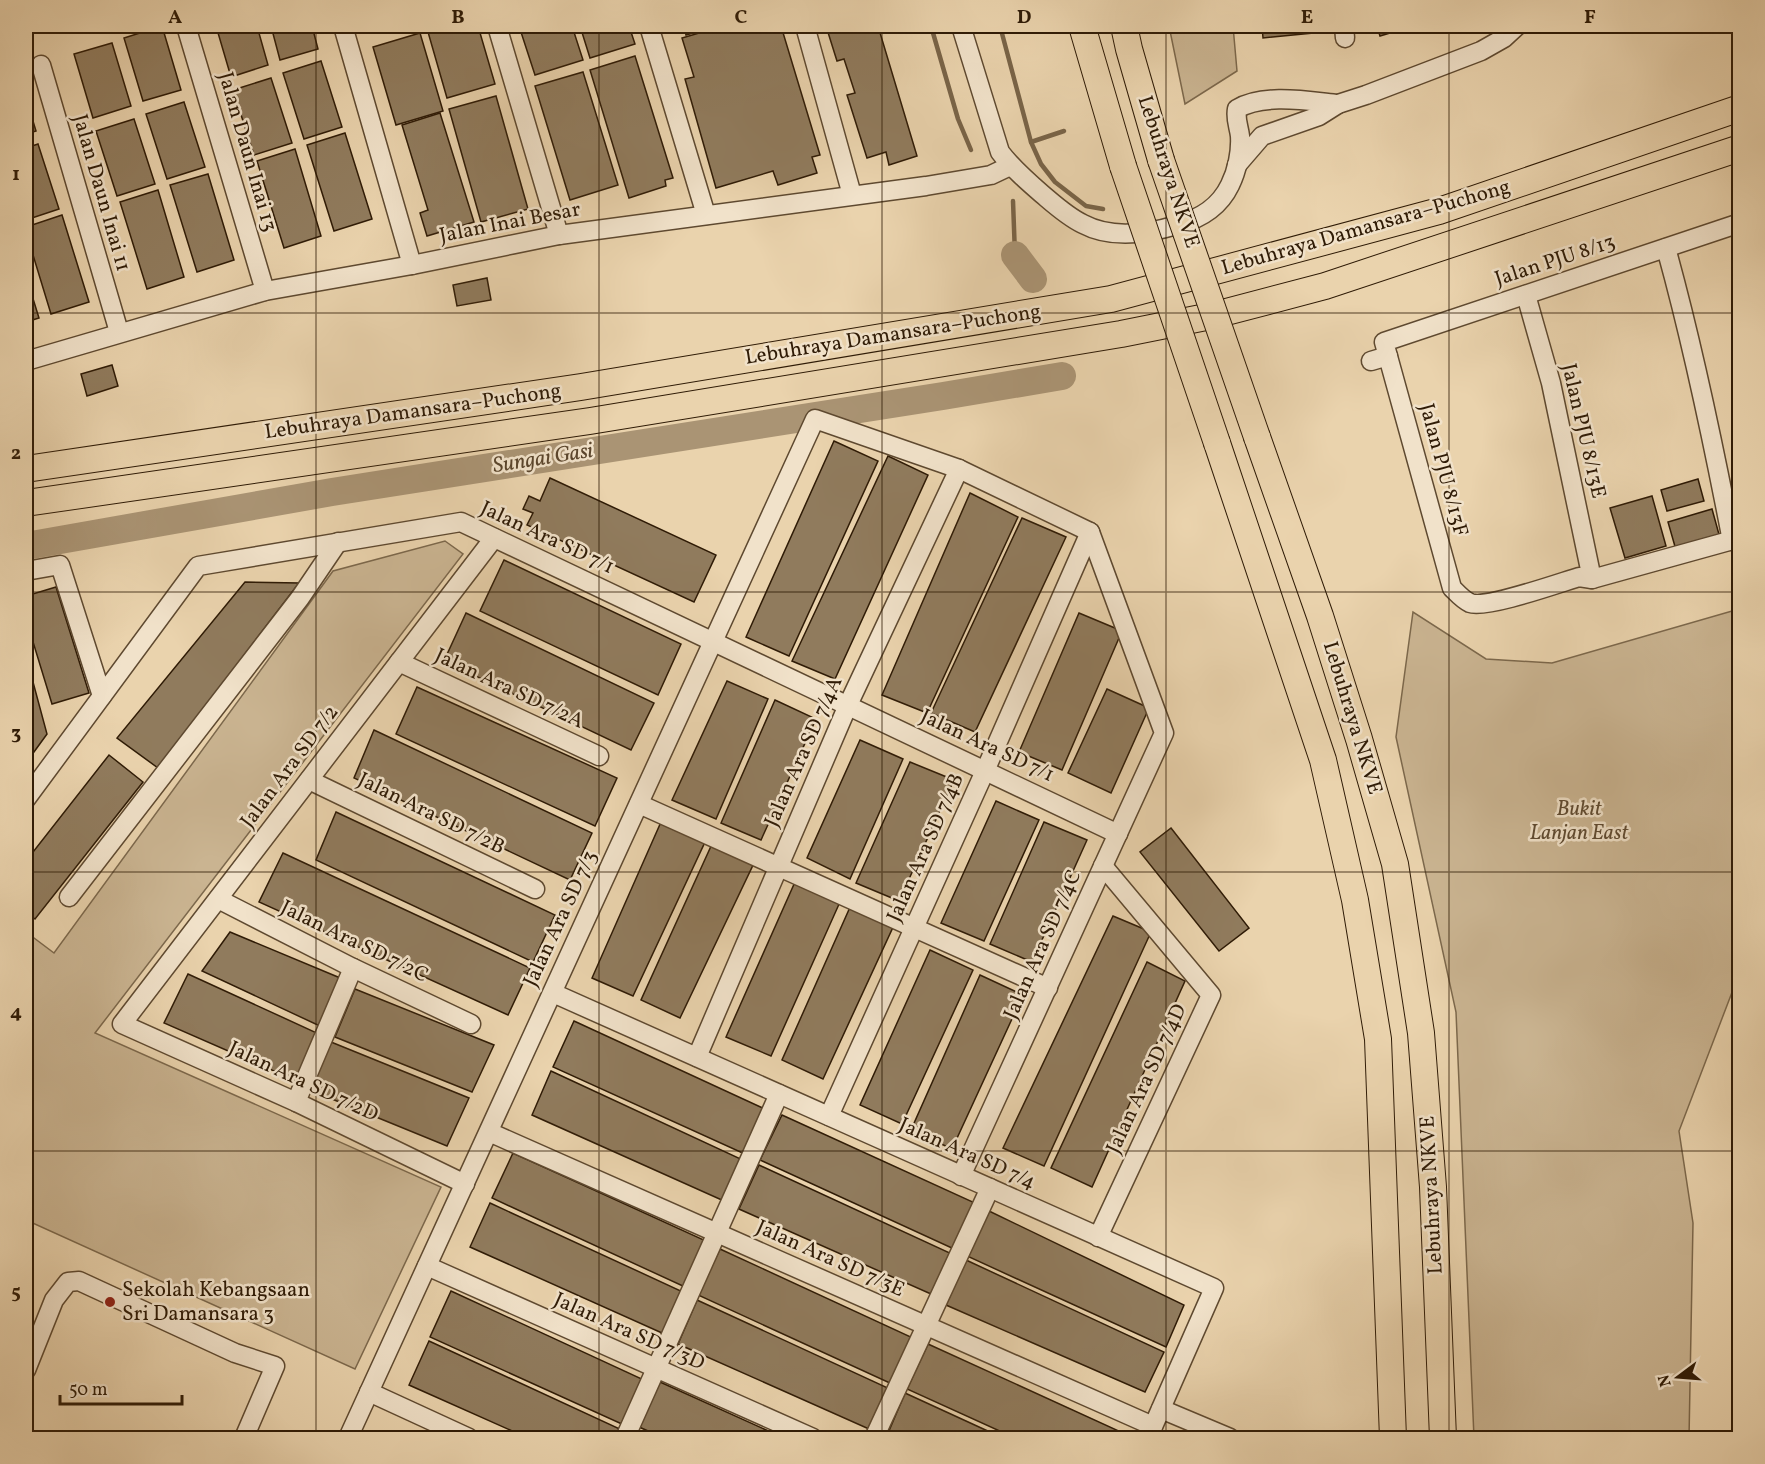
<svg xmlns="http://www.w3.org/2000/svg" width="1765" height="1464" font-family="Vollkorn,serif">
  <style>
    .green { fill: #cab491; stroke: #7c684c; stroke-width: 1.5 }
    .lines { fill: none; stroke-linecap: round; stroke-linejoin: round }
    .stream { stroke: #796448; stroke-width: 4.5 }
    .river { stroke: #aa9474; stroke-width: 28 }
    .building { fill: #907b5d; stroke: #2f1b06; stroke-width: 1.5 }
    .minor-casing { stroke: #5e4930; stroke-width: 21 }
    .highway-casing { stroke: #2f1b06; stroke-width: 28 }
    .minor { stroke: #f1e2ca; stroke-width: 18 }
    .highway { stroke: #ead3ad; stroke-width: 26 }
    .highway-bridge-casing { stroke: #2f1b06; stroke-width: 28; stroke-linecap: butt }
    .highway-bridge { stroke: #ead3ad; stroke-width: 26 }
    .grid { fill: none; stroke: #2f1b06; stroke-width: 1.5; stroke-opacity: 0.55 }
    .poi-dot { fill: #8f2418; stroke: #f1e2ca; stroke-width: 2 }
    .labels { text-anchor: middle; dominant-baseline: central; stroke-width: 5; stroke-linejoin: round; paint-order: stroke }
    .street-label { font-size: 21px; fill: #2f1b06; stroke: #f1e2ca }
    .park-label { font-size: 21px; font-style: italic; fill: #5e4930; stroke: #f1e2ca }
    .poi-label { font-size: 21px; fill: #2f1b06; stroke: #f1e2ca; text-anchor: start }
    .water-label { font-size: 22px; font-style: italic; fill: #5a452c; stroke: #f1e2ca }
    .neatline { fill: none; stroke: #2f1b06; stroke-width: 2 }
    .grid-label { font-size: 20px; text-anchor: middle; font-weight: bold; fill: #2f1b06 }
  </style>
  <rect width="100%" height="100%" fill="#ead3ad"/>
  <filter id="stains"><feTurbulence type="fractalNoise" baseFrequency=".00333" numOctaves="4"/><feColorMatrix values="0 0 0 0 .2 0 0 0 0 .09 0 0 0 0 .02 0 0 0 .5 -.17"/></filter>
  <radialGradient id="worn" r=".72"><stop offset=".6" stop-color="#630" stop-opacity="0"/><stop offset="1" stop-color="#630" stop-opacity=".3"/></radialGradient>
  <g class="green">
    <polygon points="1169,26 1233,26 1237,71 1185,104"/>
    <polygon points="445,541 463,554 95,1033 441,1187 355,1369 26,1220 26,932 54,953 333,571"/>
    <polygon points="1739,609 1739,974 1679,1131 1693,1223 1689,1438 1474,1438 1456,1012 1396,737 1413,612 1486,659 1552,663"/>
  </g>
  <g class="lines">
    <g class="stream">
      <polyline points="931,26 958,119 971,150"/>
      <polyline points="1000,26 1031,142 1041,164 1055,182 1086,206 1103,209"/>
      <polyline points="1031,142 1064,131"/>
      <polyline points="1013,201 1015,255"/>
    </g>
    <g class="river">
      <polyline points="1015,255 1033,279"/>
      <polyline points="26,546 332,492 943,396 1062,376"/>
    </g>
  </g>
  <g class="building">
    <polygon points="162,26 181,90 143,101 124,38"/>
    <polygon points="216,26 257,26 268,65 231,77"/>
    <polygon points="271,26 312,26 318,49 280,60"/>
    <polygon points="451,26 478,26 495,84 447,98 428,32"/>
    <polygon points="519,26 572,26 583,60 535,75"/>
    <polygon points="580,26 629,26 635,44 590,58"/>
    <polygon points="684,26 717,26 686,35"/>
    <polygon points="723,26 781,26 820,155 812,157 817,173 778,185 773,171 716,188 685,79 694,77 682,38"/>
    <polygon points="826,26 878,26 917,156 889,165 886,152 867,158 847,95 855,93 844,59 837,61"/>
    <polygon points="1262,26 1312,26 1313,33 1263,38"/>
    <polygon points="1377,26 1413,26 1380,36"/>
    <polygon points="420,33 443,111 396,125 373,47"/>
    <polygon points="112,43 131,106 93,118 74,54"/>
    <polygon points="635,56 673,178 665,180 666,186 629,198 590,70"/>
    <polygon points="321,61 342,127 304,139 283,73"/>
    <polygon points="583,72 618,185 570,200 535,86"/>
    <polygon points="271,78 292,143 254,155 233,90"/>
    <polygon points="496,96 528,209 481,222 449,109"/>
    <polygon points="26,98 36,131 26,134"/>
    <polygon points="184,102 205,167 167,179 146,114"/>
    <polygon points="440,113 474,222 427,236 420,213 428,210 402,125"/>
    <polygon points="134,119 155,184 117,196 96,131"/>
    <polygon points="345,133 372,219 334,231 307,145"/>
    <polygon points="38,144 59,209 26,220 26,148"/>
    <polygon points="295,149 321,236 284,248 257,161"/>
    <polygon points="208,174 234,260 197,272 170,185"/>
    <polygon points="158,190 184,277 147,289 120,202"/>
    <polygon points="62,215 89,302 51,314 26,232 26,227"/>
    <polygon points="26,276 39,318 26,322"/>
    <polygon points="487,278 491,300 457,306 453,285"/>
    <polygon points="112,365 118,386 87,396 81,374"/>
    <polygon points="834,441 878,461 789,656 746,637"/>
    <polygon points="888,456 928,475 835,679 792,661"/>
    <polygon points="550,478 716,555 694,602 527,525 533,513 523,509 529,496 540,501"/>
    <polygon points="1698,479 1704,501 1667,511 1661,490"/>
    <polygon points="970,493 1018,517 927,713 882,695"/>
    <polygon points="1652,496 1666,546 1625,558 1610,508"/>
    <polygon points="1712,509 1720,538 1676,550 1668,522"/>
    <polygon points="1022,518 1066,537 975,732 931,713"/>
    <polygon points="504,560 681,644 658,695 480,611"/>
    <polygon points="245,582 299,583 158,768 117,738"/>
    <polygon points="56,587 89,693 52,704 26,619 26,596"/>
    <polygon points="466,613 654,703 631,750 444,661"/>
    <polygon points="1079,613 1122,631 1062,770 1019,752"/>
    <polygon points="26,656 47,734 26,763"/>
    <polygon points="727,681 768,699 716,819 672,800"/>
    <polygon points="417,687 617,778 595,826 396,734"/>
    <polygon points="1107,689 1149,708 1111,793 1068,773"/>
    <polygon points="775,700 816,719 761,840 721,823"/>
    <polygon points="374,730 592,833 570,880 354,778"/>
    <polygon points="860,740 903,759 850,879 807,858"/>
    <polygon points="109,755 143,782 35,919 26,912 26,861"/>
    <polygon points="910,762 954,780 899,901 856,883"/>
    <polygon points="996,801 1039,820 984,941 941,923"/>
    <polygon points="336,812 555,915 533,962 316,860"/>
    <polygon points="661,822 705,842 633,996 592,978"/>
    <polygon points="1044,822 1087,840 1032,962 990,944"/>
    <polygon points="1171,828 1249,928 1219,951 1140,852"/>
    <polygon points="712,844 754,863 680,1018 641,1000"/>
    <polygon points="283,853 530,968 508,1015 259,902"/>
    <polygon points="795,882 840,902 771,1056 726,1037"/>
    <polygon points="851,905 894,925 823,1079 782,1060"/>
    <polygon points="1113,916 1151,932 1044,1166 1003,1148"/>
    <polygon points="230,932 345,980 322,1027 202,971"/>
    <polygon points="930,950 973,970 902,1124 860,1105"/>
    <polygon points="1147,962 1185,981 1092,1187 1051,1168"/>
    <polygon points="188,974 319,1034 297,1081 164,1023"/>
    <polygon points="980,975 1023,995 952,1149 911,1130"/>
    <polygon points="355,989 494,1045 472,1092 335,1037"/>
    <polygon points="574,1021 767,1110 747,1155 553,1067"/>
    <polygon points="331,1042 469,1098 447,1146 310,1090"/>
    <polygon points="551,1071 745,1161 724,1201 532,1115"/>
    <polygon points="782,1115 975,1203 954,1249 760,1160"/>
    <polygon points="513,1153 706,1241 685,1287 492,1198"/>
    <polygon points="759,1165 952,1254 931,1294 739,1209"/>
    <polygon points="490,1203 683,1292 662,1333 470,1247"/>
    <polygon points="989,1211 1184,1305 1166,1347 967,1256"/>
    <polygon points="720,1249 913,1338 892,1384 698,1295"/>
    <polygon points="966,1260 1164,1352 1145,1392 946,1305"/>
    <polygon points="451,1291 644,1380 624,1425 430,1337"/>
    <polygon points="697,1300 890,1389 869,1429 678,1344"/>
    <polygon points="429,1341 622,1430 618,1438 528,1438 409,1385"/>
    <polygon points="928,1344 1121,1432 1118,1438 1015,1438 907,1389"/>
    <polygon points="660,1382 784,1438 664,1438 639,1427"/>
    <polygon points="905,1393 1003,1438 886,1438"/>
  </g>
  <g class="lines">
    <g class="minor-casing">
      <g id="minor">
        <polyline points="186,26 265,291"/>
        <polyline points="343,26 412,265"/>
        <polyline points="497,26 559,235"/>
        <polyline points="649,26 706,215"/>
        <polyline points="805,26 852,195"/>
        <path d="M961,26L1000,152C1012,168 1027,181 1042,194C1055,205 1068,217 1083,224C1111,239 1147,234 1177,225C1200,219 1219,208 1230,185C1237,171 1241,152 1240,136C1239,127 1235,119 1237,109C1263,93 1308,101 1338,104"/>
        <polyline points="1344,26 1345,38"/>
        <polyline points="41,65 119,332"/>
        <polyline points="1237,165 1262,136 1319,116 1338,104 1366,95 1481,51 1504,38 1517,26"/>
        <path d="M1740,223L1384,342L1452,588C1457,593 1463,600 1470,603C1486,609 1559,583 1579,577L1592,579L1740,538"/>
        <path d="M1666,248C1693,345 1713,442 1732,541"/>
        <polyline points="1526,295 1551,383 1592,579"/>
        <polyline points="26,361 265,291 412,265 559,235 926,186 991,175 1010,166"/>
        <polyline points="1371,361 1388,356"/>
        <polyline points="26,571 60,565 102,696"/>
        <polyline points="399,662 599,756"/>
        <polyline points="309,780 535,889"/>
        <polyline points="26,799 198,566 461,522 1118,834"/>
        <polyline points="639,804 1048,988"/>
        <polyline points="69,897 300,598 338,542"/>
        <polyline points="218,899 353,968 471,1024"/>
        <polyline points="553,993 1214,1288 1148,1438"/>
        <polyline points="697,1057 848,705 959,469"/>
        <polyline points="296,1102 353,968"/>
        <polyline points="829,1116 985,771 1090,532"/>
        <polyline points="489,1132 1153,1426"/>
        <polyline points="465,1184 296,1102 122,1024 494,538"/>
        <polyline points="1098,1237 1211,995 1103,866"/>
        <polyline points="427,1266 813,1438"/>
        <polyline points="26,1370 54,1300 68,1282 79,1281 235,1353 275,1366 244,1438"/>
        <polyline points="369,1392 469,1438"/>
        <polyline points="1161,1409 1230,1438"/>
        <polyline points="348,1438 815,419 959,469 1090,532 1164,733 961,1176"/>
        <polyline points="625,1438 779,1094"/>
        <polyline points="874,1438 990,1188"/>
      </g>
    </g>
    <g class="highway-casing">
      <g id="highway">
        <polyline points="1082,26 1123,166"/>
        <polyline points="1124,26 1129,49 1161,160"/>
        <polyline points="1257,437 1320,616 1359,739 1395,864 1421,1033 1433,1187 1443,1438"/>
        <polyline points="1217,443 1323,760 1355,900 1378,1039 1393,1438"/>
        <polyline points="26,469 581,387 1111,299 1439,211 1740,108"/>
        <polyline points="26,503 590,421 1121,334 1211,316 1325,286 1740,148"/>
      </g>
    </g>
    <use href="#minor" class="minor"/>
    <use href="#highway" class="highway"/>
    <g class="highway-bridge-casing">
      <g id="highway-bridge">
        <polyline points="1161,160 1257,437"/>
        <polyline points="1123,166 1217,443"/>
      </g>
    </g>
    <use href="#highway-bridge" class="highway-bridge"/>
  </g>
  <path class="grid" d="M316,26V1438M599,26V1438M882,26V1438M1166,26V1438M1449,26V1438M26,313H1740M26,592H1740M26,872H1740M26,1151H1740"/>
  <circle class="poi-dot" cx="110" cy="1302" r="6"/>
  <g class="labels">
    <g class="street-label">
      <text transform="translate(247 152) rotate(74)">Jalan Daun Inai 13</text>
      <text transform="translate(1168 172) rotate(72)">Lebuhraya NKVE</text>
      <text transform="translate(101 193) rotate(74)">Jalan Daun Inai 11</text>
      <text transform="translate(510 223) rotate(-11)">Jalan Inai Besar</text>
      <text transform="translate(1366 228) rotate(-16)">Lebuhraya Damansara–Puchong</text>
      <text transform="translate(1555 261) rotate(-18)">Jalan PJU 8/13</text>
      <text transform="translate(893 335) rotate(-9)">Lebuhraya Damansara–Puchong</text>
      <text transform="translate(413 412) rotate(-8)">Lebuhraya Damansara–Puchong</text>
      <text transform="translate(1583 431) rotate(77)">Jalan PJU 8/13E</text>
      <text transform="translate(1443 470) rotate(75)">Jalan PJU 8/13F</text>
      <text transform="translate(547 538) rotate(25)">Jalan Ara SD 7/1</text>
      <text transform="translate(509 689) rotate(25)">Jalan Ara SD 7/2A</text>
      <text transform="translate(1352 718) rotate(73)">Lebuhraya NKVE</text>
      <text transform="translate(987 746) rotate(25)">Jalan Ara SD 7/1</text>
      <text transform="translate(804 752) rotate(-66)">Jalan Ara SD 7/4A</text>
      <text transform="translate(290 767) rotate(-53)">Jalan Ara SD 7/2</text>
      <text transform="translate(431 814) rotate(26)">Jalan Ara SD 7/2B</text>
      <text transform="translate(926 848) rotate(-66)">Jalan Ara SD 7/4B</text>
      <text transform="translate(561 919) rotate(-65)">Jalan Ara SD 7/3</text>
      <text transform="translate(354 942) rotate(26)">Jalan Ara SD 7/2C</text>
      <text transform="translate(1043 945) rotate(-66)">Jalan Ara SD 7/4C</text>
      <text transform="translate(1147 1079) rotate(-65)">Jalan Ara SD 7/4D</text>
      <text transform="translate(303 1082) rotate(25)">Jalan Ara SD 7/2D</text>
      <text transform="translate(967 1154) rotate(24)">Jalan Ara SD 7/4</text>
      <text transform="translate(1432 1195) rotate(-93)">Lebuhraya NKVE</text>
      <text transform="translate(830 1259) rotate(24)">Jalan Ara SD 7/3E</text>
      <text transform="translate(629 1332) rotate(24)">Jalan Ara SD 7/3D</text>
    </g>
    <g class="park-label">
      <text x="1579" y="809">Bukit<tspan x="1579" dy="24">Lanjan East</tspan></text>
    </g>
    <g class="poi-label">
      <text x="122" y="1290">Sekolah Kebangsaan<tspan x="122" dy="24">Sri Damansara 3</tspan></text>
    </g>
    <g class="water-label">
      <text transform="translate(543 459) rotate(-9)">Sungai Gasi</text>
    </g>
  </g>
  <rect width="1765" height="1464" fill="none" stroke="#ead3ad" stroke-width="66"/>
  <g transform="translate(1678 1377) rotate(254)" stroke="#f1e2ca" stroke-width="4.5" paint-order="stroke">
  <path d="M0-4.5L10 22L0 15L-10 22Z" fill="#2f1b06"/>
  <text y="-9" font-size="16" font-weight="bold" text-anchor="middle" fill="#2f1b06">N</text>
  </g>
  <path d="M60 1395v9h122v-9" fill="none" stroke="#2f1b06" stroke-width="3"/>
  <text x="69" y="1395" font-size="18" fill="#2f1b06" stroke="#f1e2ca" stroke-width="4.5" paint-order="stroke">50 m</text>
  <rect x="33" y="33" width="1699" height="1398" class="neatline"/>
  <g class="grid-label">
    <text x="175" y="23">A</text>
    <text x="458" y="23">B</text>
    <text x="741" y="23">C</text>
    <text x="1024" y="23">D</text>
    <text x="1307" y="23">E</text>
    <text x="1590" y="23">F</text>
    <text x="16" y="180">1</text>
    <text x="16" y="459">2</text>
    <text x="16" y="739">3</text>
    <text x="16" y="1018">4</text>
    <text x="16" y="1298">5</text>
  </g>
  <rect width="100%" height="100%" filter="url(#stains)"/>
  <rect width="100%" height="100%" fill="url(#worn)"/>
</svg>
